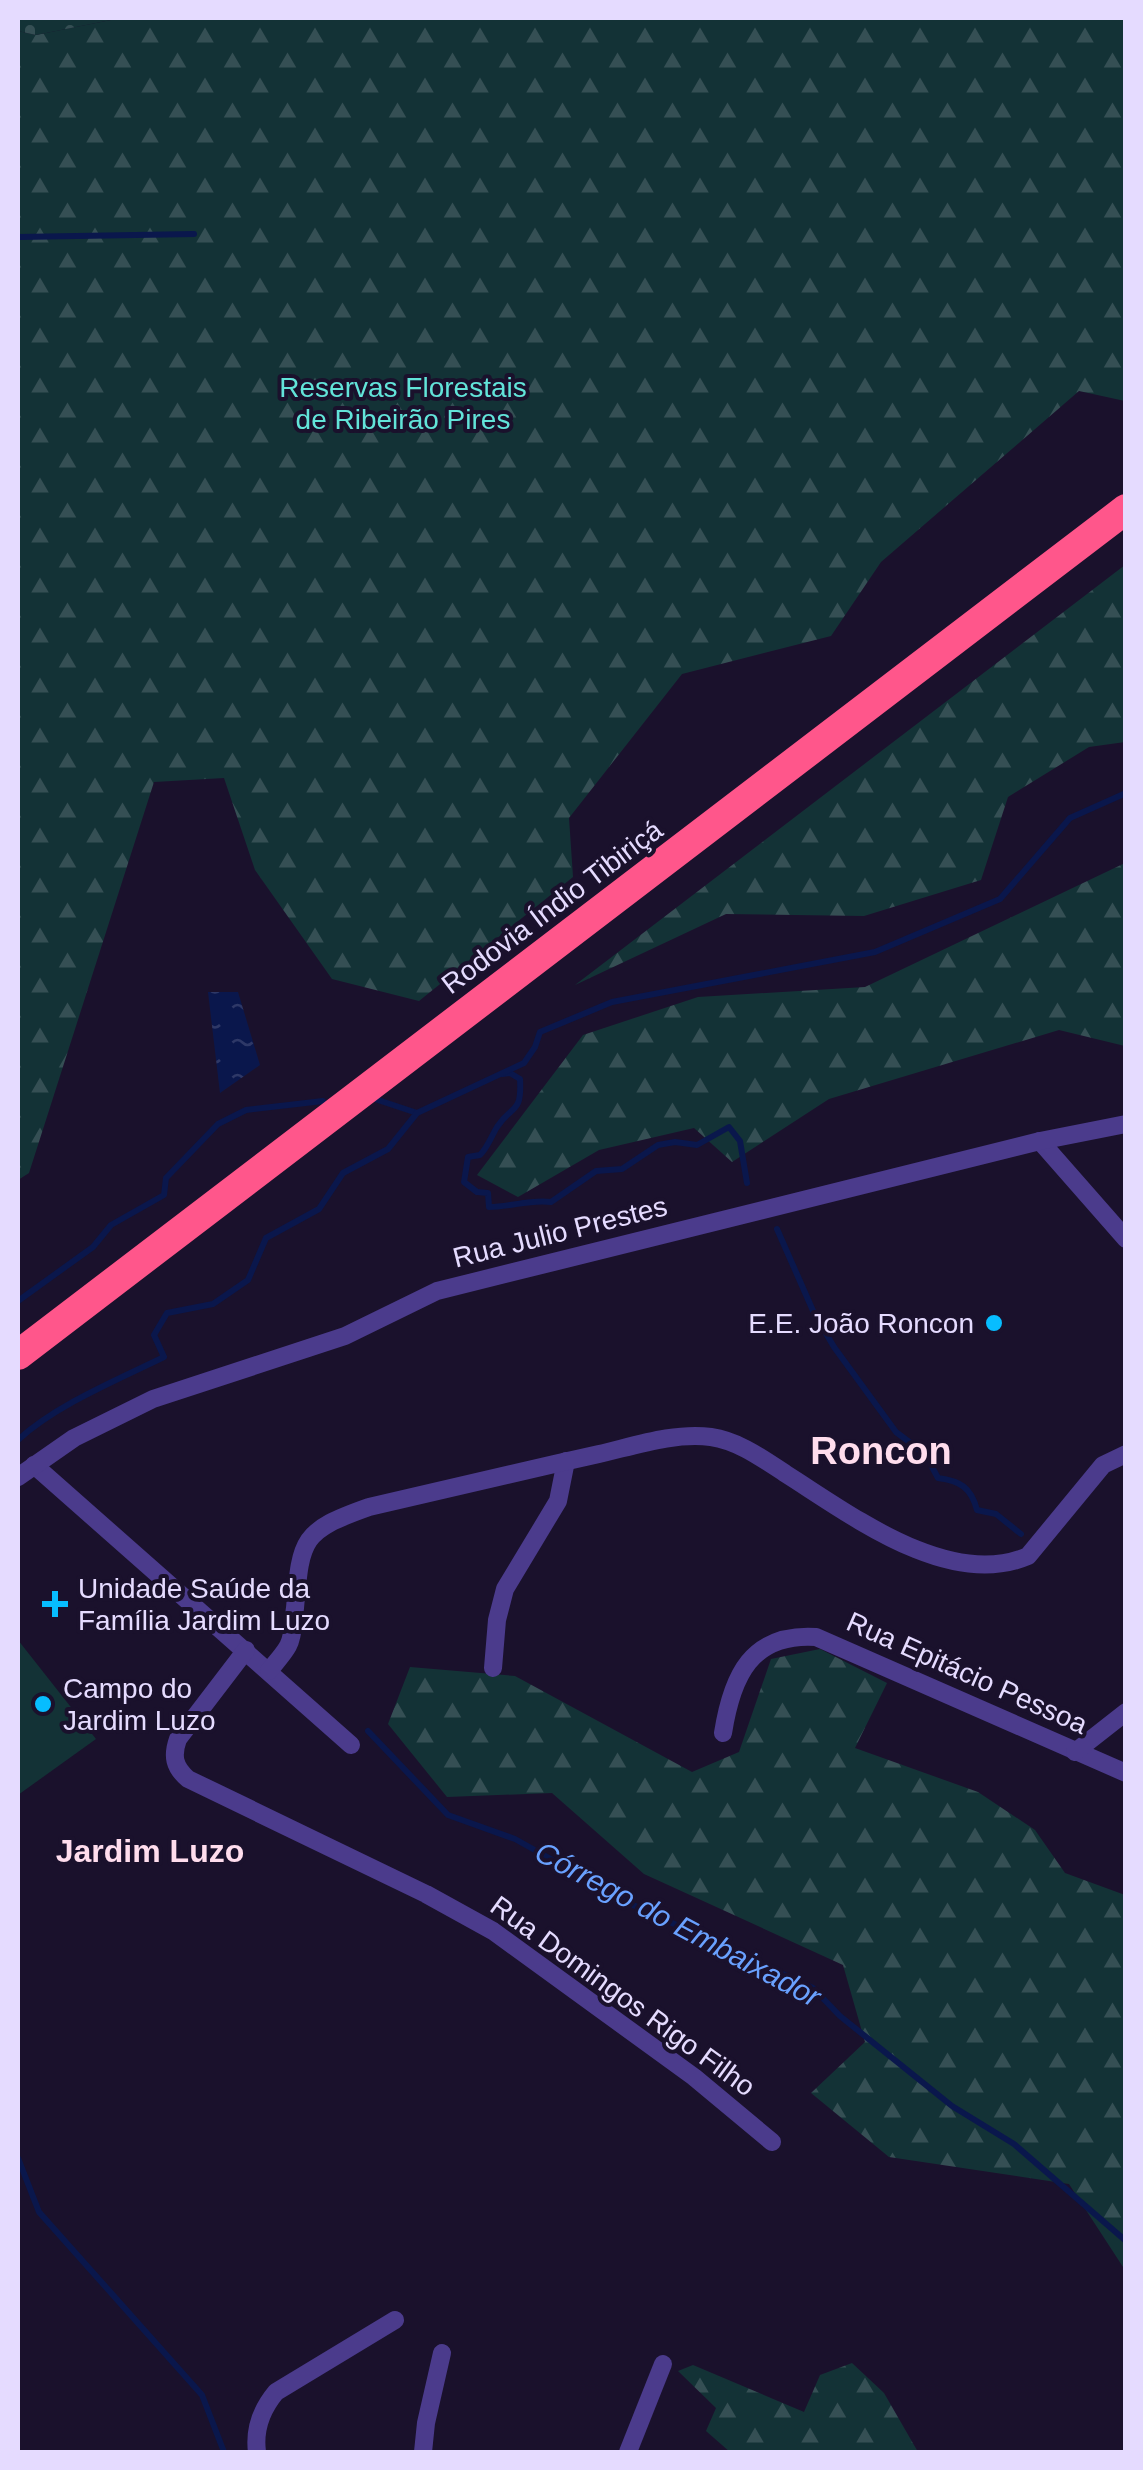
<svg xmlns="http://www.w3.org/2000/svg" width="1143" height="2470" font-family="Helvetica,sans-serif">
  <style>
    .forest { fill: url(#forest-firs) }
    .cemetery { fill: url(#cemetery-stones) }
    .green { fill: #133236 }
    .water { fill: url(#water-ripples) }
    .lines { fill: none; stroke-linecap: round; stroke-linejoin: round }
    .stream { stroke: #0a174c; stroke-width: 6 }
    .street { stroke: #4b3b8c; stroke-width: 18 }
    .highway { stroke: #ff568b; stroke-width: 30 }
    .poi-dot { fill: #07bdff; stroke: #1a112c; stroke-width: 4 }
    .labels { text-anchor: middle; dominant-baseline: central; stroke-width: 8; stroke-linejoin: round; paint-order: stroke }
    .park-label { font-size: 28px; fill: #62e4d9; stroke: #1a112c }
    .street-label { font-size: 28px; fill: #e5dbff; stroke: #1a112c }
    .poi-label { font-size: 28px; fill: #e5dbff; stroke: #1a112c; text-anchor: start }
    .water-label { font-size: 30px; font-style: italic; fill: #69a1ff; stroke: #1a112c }
    .quarter-label { font-size: 32px; font-weight: bold; fill: #ffdded; stroke: #1a112c }
    .district-label { font-size: 38px; font-weight: bold; fill: #ffdded; stroke: #1a112c }
  </style>
  <defs>
    <pattern id="forest-firs" width="22" height="20" patternUnits="userSpaceOnUse" patternTransform="scale(2.5)"><rect width="22" height="20" fill="#133236"/><path d="M5 1l3.5 6h-7zM16 11l3.5 6h-7z" fill="#354f54"/></pattern>
    <pattern id="cemetery-stones" width="16" height="16" patternUnits="userSpaceOnUse" patternTransform="scale(2.5)"><rect width="16" height="16" fill="#133236"/><path d="M2 7V4a2 2 0 0 1 4 0v3zM10 15v-3a2 2 0 0 1 4 0v3z" fill="#354f54"/></pattern>
    <pattern id="water-ripples" width="26" height="14" patternUnits="userSpaceOnUse" patternTransform="scale(2.5)"><rect width="26" height="14" fill="#0a174c"/><path d="M2 4q2-2 4 0t4 0M15 11q2-2 4 0t4 0" fill="none" stroke="#2e3867"/></pattern>
  </defs>
  <rect width="100%" height="100%" fill="#1a112c"/>
  <g class="forest">
    <polygon points="121,18 1125,18 1125,401 1079,391 881,562 831,636 682,674 569,818 573,877 419,1001 332,979 255,870 224,778 154,782 29,1173 18,1180 18,31 36,35"/>
    <polygon points="1125,565 1125,742 1089,747 1008,797 981,880 864,916 726,914 575,985"/>
    <polygon points="1125,863 1125,1046 1059,1030 829,1099 732,1162 694,1128 599,1150 518,1197 477,1175 583,1035 698,997 865,987"/>
    <polygon points="820,1649 887,1683 855,1748 978,1792 1035,1830 1065,1873 1125,1895 1125,2270 1069,2184 889,2157 811,2093 865,2042 843,1965 644,1874 552,1793 447,1797 388,1724 410,1667 515,1676 692,1772 739,1752 771,1659"/>
    <polygon points="852,2363 884,2393 918,2452 730,2452 706,2431 716,2408 678,2371 693,2365 804,2412 820,2375"/>
  </g>
  <polygon class="cemetery" points="18,18 121,18 36,35 18,31"/>
  <polygon class="green" points="18,1640 96,1739 18,1795"/>
  <polygon class="water" points="208,992 238,992 260,1065 220,1093"/>
  <g class="lines">
    <g class="stream">
      <polyline points="18,237 194,234"/>
      <path d="M502,1074L510,1073L520,1079C522,1115 512,1104 497,1127C491,1137 488,1147 480,1155L468,1157L464,1182L477,1192L488,1193L489,1207C511,1207 530,1199 551,1202L596,1171L622,1169L658,1145L675,1142L697,1145L729,1127L740,1141L747,1183"/>
      <polyline points="375,1099 417,1113"/>
      <path d="M777,1229L814,1313L834,1347L896,1432L925,1454L938,1478C960,1481 971,1487 977,1510L996,1514L1021,1534"/>
      <polyline points="18,1301 93,1247 111,1225 164,1195 166,1178 218,1124 246,1110 323,1101"/>
      <path d="M18,1440C56,1405 117,1380 164,1357L154,1335L167,1313L213,1304L248,1280L266,1238L319,1209L343,1173L388,1149L417,1113L524,1063L535,1047L540,1032L612,1002L875,952L1000,899L1070,818L1126,793"/>
      <polyline points="368,1731 448,1815 515,1839 633,1905 813,1988 840,2016 952,2106 1014,2144 1126,2241"/>
      <polyline points="18,2158 39,2212 202,2395 224,2452"/>
    </g>
    <g class="street">
      <polyline points="1040,1141 1126,1239"/>
      <polyline points="34,1465 351,1745"/>
      <polyline points="18,1477 74,1438 153,1399 345,1336 437,1291 1040,1141 1126,1124"/>
      <path d="M246,1650L178,1739C172,1756 174,1767 188,1779L426,1894L493,1931L694,2077L772,2142"/>
      <polyline points="493,1668 497,1620 505,1589 558,1501 566,1461"/>
      <path d="M269,1671C275,1663 283,1655 288,1646C294,1635 293,1620 295,1608C301,1539 301,1531 369,1507C445,1489 522,1471 599,1454C634,1446 675,1432 711,1437C739,1441 763,1459 786,1474C851,1515 949,1590 1028,1556L1103,1465L1126,1454"/>
      <path d="M723,1733C732,1676 751,1633 816,1637L1126,1773"/>
      <polyline points="1075,1752 1126,1712"/>
      <path d="M257,2452C254,2429 261,2410 276,2392L395,2320"/>
      <polyline points="423,2452 426,2423 442,2353"/>
      <polyline points="628,2452 663,2364"/>
    </g>
    <polyline class="highway" points="18,1355 1126,509"/>
  </g>
  <g class="poi-dot">
    <circle cx="994" cy="1323" r="10"/>
    <path d="M50 1589h10v10h10v10h-10v10h-10v-10h-10v-10h10z"/>
    <circle cx="43" cy="1704" r="10"/>
  </g>
  <g class="labels">
    <g class="park-label">
      <text x="403" y="387">Reservas Florestais<tspan x="403" dy="32">de Ribeirão Pires</tspan></text>
    </g>
    <g class="street-label">
      <text transform="translate(552 907) rotate(-37)">Rodovia Índio Tibiriçá</text>
      <text transform="translate(560 1232) rotate(-14)">Rua Julio Prestes</text>
      <text transform="translate(967 1673) rotate(24)">Rua Epitácio Pessoa</text>
      <text transform="translate(623 1996) rotate(36)">Rua Domingos Rigo Filho</text>
    </g>
    <g class="poi-label">
      <text x="974" y="1323" text-anchor="end">E.E. João Roncon</text>
      <text x="78" y="1588">Unidade Saúde da<tspan x="78" dy="32">Família Jardim Luzo</tspan></text>
      <text x="63" y="1688">Campo do<tspan x="63" dy="32">Jardim Luzo</tspan></text>
    </g>
    <g class="water-label">
      <text transform="translate(678 1924) rotate(28)">Córrego do Embaixador</text>
    </g>
    <g class="quarter-label">
      <text x="150" y="1851">Jardim Luzo</text>
    </g>
    <g class="district-label">
      <text x="881" y="1451">Roncon</text>
    </g>
  </g>
  <rect width="1143" height="2470" fill="none" stroke="#e5dbff" stroke-width="40"/>
</svg>
